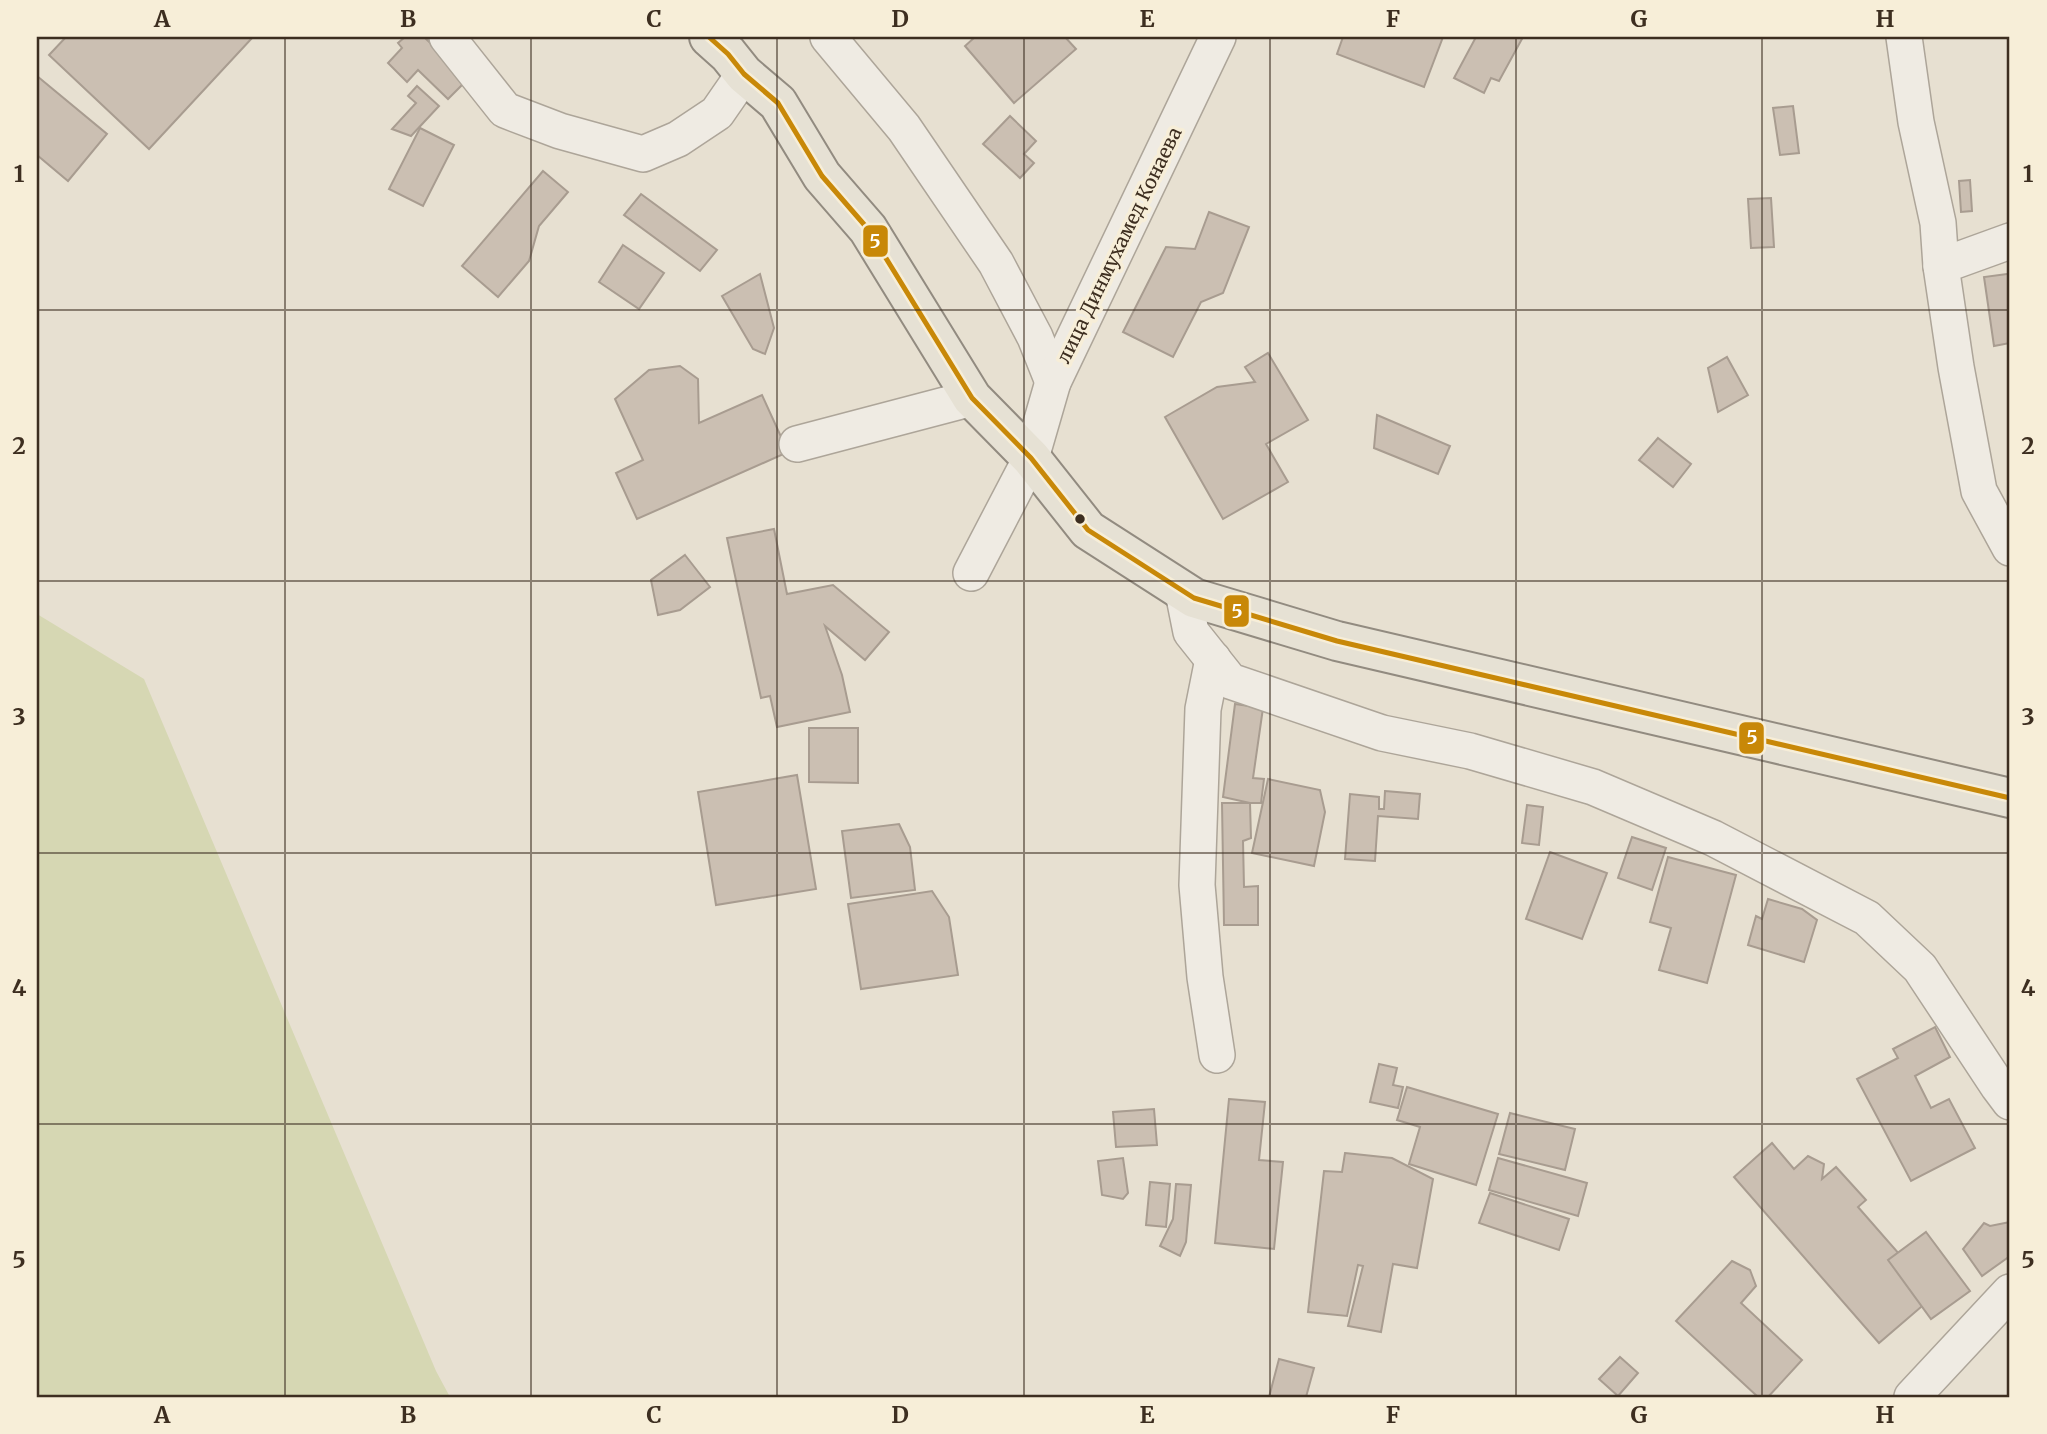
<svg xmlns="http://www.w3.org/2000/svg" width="2047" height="1434" font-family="Merriweather,serif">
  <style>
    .green { fill: #d6d7b3 }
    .building { fill: #cbbfb2; stroke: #a89c90; stroke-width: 2 }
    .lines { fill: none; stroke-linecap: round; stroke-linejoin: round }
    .street-casing { stroke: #ada599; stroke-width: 38 }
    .primary-casing { stroke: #928b80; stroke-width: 42 }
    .street { stroke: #efebe3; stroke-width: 35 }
    .primary { stroke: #e6e1d4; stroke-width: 38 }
    .bus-1-casing { stroke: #f7eed8; stroke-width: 10 }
    .bus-1 { stroke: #c88808; stroke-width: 5 }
    .grid { fill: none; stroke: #3d2e20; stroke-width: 2; stroke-opacity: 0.55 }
    .bus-dot { fill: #3d2e20; stroke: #f7eed8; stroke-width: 2.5 }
    .labels { text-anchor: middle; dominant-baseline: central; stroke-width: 7; stroke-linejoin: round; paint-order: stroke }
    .street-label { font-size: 19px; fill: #3d2e20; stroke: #f7eed8 }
    .line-badge { stroke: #f7eed8; stroke-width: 2.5 }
    .badge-label { font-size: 19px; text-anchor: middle; font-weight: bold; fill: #fff }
    .neatline { fill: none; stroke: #3d2e20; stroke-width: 2.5 }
    .grid-label { font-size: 23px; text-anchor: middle; font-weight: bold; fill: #3d2e20 }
  </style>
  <rect width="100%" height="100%" fill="#e7e0d1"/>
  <polygon class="green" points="37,614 144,679 436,1371 450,1397 37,1397"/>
  <g class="building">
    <polygon points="66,37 253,37 149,149 49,55"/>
    <polygon points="405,37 424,37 468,79 448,99 418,70 407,82 388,63 402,48 398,43"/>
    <polygon points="975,37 1065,37 1076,49 1014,103 965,46"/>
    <polygon points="1343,37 1443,37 1424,87 1337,54"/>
    <polygon points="1476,37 1523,37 1499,81 1491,78 1484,93 1454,78"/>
    <polygon points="37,76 107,134 68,181 37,155"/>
    <polygon points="417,86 439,106 411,136 392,129 416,103 408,96"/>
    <polygon points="1793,106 1799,153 1780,155 1773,108"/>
    <polygon points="1010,116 1036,141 1024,154 1034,163 1020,178 983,144"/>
    <polygon points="420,128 454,145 423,206 389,189"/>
    <polygon points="543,171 568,192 539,226 529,261 498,297 462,266"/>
    <polygon points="1970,180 1972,211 1961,212 1959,181"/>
    <polygon points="641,194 717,250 700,271 624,215"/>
    <polygon points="1771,198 1774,247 1751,248 1748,199"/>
    <polygon points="1209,212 1249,227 1223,293 1201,302 1173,357 1123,332 1166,247 1195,249"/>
    <polygon points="623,245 664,273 639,309 599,282"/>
    <polygon points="760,274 774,328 765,354 753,349 722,296"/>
    <polygon points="2007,274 2010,274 2010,343 1994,346 1984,277"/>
    <polygon points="1268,353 1308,420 1266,444 1288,482 1223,519 1165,417 1217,387 1255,382 1245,367"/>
    <polygon points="1727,357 1748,395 1718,412 1708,368"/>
    <polygon points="680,366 698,379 699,423 762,395 788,452 637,519 616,473 643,460 615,399 649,370"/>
    <polygon points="1377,415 1450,446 1438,474 1374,448"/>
    <polygon points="1658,438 1691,464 1673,487 1639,460"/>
    <polygon points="774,529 787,594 833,585 889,632 865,660 825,626 842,675 850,712 777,727 770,696 761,698 727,538"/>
    <polygon points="685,555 710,587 680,610 658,615 651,580"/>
    <polygon points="1235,704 1263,708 1253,778 1264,779 1261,803 1250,803 1223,797"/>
    <polygon points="809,728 858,728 858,783 809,782"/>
    <polygon points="797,775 816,889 716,905 698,792"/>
    <polygon points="1268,779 1320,790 1325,812 1314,866 1252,853"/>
    <polygon points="1385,791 1420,794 1418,819 1378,816 1375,861 1345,859 1350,794 1379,797 1379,809 1384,809"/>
    <polygon points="1222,803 1250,803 1251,838 1243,841 1244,887 1258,886 1258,925 1224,925"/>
    <polygon points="1527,805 1543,807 1539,845 1522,843"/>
    <polygon points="899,824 910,847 915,890 851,898 842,831"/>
    <polygon points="1632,837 1666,848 1652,890 1618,878"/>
    <polygon points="1550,852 1607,873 1582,939 1526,919"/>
    <polygon points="1668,857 1736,875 1707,983 1659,970 1671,928 1650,922"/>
    <polygon points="932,891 949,917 958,975 861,989 848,904"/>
    <polygon points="1768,899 1802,909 1817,920 1804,962 1748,945 1756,916 1762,919"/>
    <polygon points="1935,1027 1950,1057 1915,1076 1931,1108 1949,1099 1975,1148 1911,1181 1857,1079 1898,1058 1893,1049"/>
    <polygon points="1379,1064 1397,1068 1393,1085 1403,1087 1398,1108 1370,1102"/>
    <polygon points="1407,1087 1498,1114 1476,1185 1409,1164 1420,1127 1397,1120"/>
    <polygon points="1229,1099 1265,1102 1259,1160 1283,1162 1274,1249 1215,1243"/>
    <polygon points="1154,1109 1157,1145 1116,1147 1113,1112"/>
    <polygon points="1510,1113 1575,1129 1565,1170 1499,1154"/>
    <polygon points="1772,1143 1794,1169 1808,1156 1824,1164 1822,1179 1836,1167 1866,1200 1858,1207 1935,1295 1879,1343 1734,1177"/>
    <polygon points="1345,1153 1392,1158 1433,1179 1417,1268 1393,1264 1381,1332 1348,1326 1363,1266 1358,1265 1347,1316 1308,1312 1324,1171 1342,1172"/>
    <polygon points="1123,1158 1128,1193 1123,1199 1102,1195 1098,1161"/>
    <polygon points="1498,1158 1587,1183 1578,1216 1489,1190"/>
    <polygon points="1150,1182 1170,1184 1166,1227 1146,1225"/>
    <polygon points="1176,1184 1191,1185 1186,1242 1180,1256 1160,1246 1173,1219"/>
    <polygon points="1490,1193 1569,1219 1559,1250 1479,1223"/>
    <polygon points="2010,1222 2010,1256 1982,1276 1963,1249 1984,1223 1990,1226"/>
    <polygon points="1926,1232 1970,1291 1931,1319 1888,1260"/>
    <polygon points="1732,1261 1750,1270 1756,1286 1741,1303 1802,1360 1768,1397 1758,1397 1676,1321"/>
    <polygon points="1620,1357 1638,1373 1618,1396 1599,1379"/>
    <polygon points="1279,1359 1314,1368 1306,1397 1269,1397"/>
  </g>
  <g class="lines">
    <g class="street-casing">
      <g id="street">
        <polyline points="447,37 505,110 560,131 643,154 678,139 717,113 744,74"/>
        <polyline points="828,37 904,128 996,263 1035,337 1053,382"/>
        <polyline points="1904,37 1916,122 1938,223 1941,266"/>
        <polyline points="2010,241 1941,266 1956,367 1979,491 2010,548"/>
        <polyline points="797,444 972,398"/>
        <polyline points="971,573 1031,458 1053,382 1218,37"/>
        <polyline points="1183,592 1191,632 1230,681 1382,733 1470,751 1593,787 1713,838 1867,918 1920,968 1998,1086 2010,1102"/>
        <polyline points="1213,659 1203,709 1197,885 1205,977 1217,1055"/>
        <polyline points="1912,1397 2010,1292"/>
      </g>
    </g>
    <g class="primary-casing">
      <polyline id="primary" points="709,37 728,54 744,74 778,103 822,176 868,229 972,398 1031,458 1088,530 1194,598 1337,641 2010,798"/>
    </g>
    <use href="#street" class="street"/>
    <use href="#primary" class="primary"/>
    <g class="bus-1-casing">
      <polyline id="bus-1" points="709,37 728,54 744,74 778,103 822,176 868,229 972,398 1031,458 1088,530 1194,598 1337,641 2010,798"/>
    </g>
    <use href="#bus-1" class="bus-1"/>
  </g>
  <path class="grid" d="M285,37V1397M531,37V1397M777,37V1397M1024,37V1397M1270,37V1397M1516,37V1397M1762,37V1397M37,310H2010M37,581H2010M37,853H2010M37,1124H2010"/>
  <circle class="bus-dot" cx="1080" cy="519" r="6"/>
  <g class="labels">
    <g class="street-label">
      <text transform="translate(1119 245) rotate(-64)">лица Динмухамед Конаева</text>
    </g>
  </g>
  <g class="line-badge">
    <rect x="862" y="224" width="27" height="34" rx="7" fill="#c88808"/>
    <rect x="1223" y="594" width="27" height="34" rx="7" fill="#c88808"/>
    <rect x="1738" y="721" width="27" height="34" rx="7" fill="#c88808"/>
  </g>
  <g class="badge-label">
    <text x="875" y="248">5</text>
    <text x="1237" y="618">5</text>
    <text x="1752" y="744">5</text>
  </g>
  <rect width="2047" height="1434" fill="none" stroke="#f7eed8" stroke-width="77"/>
  <rect x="38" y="38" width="1970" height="1358" class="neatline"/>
  <g class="grid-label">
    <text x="162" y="27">A</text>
    <text x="408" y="27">B</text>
    <text x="654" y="27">C</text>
    <text x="900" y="27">D</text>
    <text x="1147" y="27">E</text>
    <text x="1393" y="27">F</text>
    <text x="1639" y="27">G</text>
    <text x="1885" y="27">H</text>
    <text x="19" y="182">1</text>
    <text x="2028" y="182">1</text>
    <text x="19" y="454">2</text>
    <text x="2028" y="454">2</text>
    <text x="19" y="725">3</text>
    <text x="2028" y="725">3</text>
    <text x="19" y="996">4</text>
    <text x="2028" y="996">4</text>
    <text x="19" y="1268">5</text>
    <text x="2028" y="1268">5</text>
    <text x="162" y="1423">A</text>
    <text x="408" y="1423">B</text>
    <text x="654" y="1423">C</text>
    <text x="900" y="1423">D</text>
    <text x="1147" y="1423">E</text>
    <text x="1393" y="1423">F</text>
    <text x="1639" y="1423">G</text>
    <text x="1885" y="1423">H</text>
  </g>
</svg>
